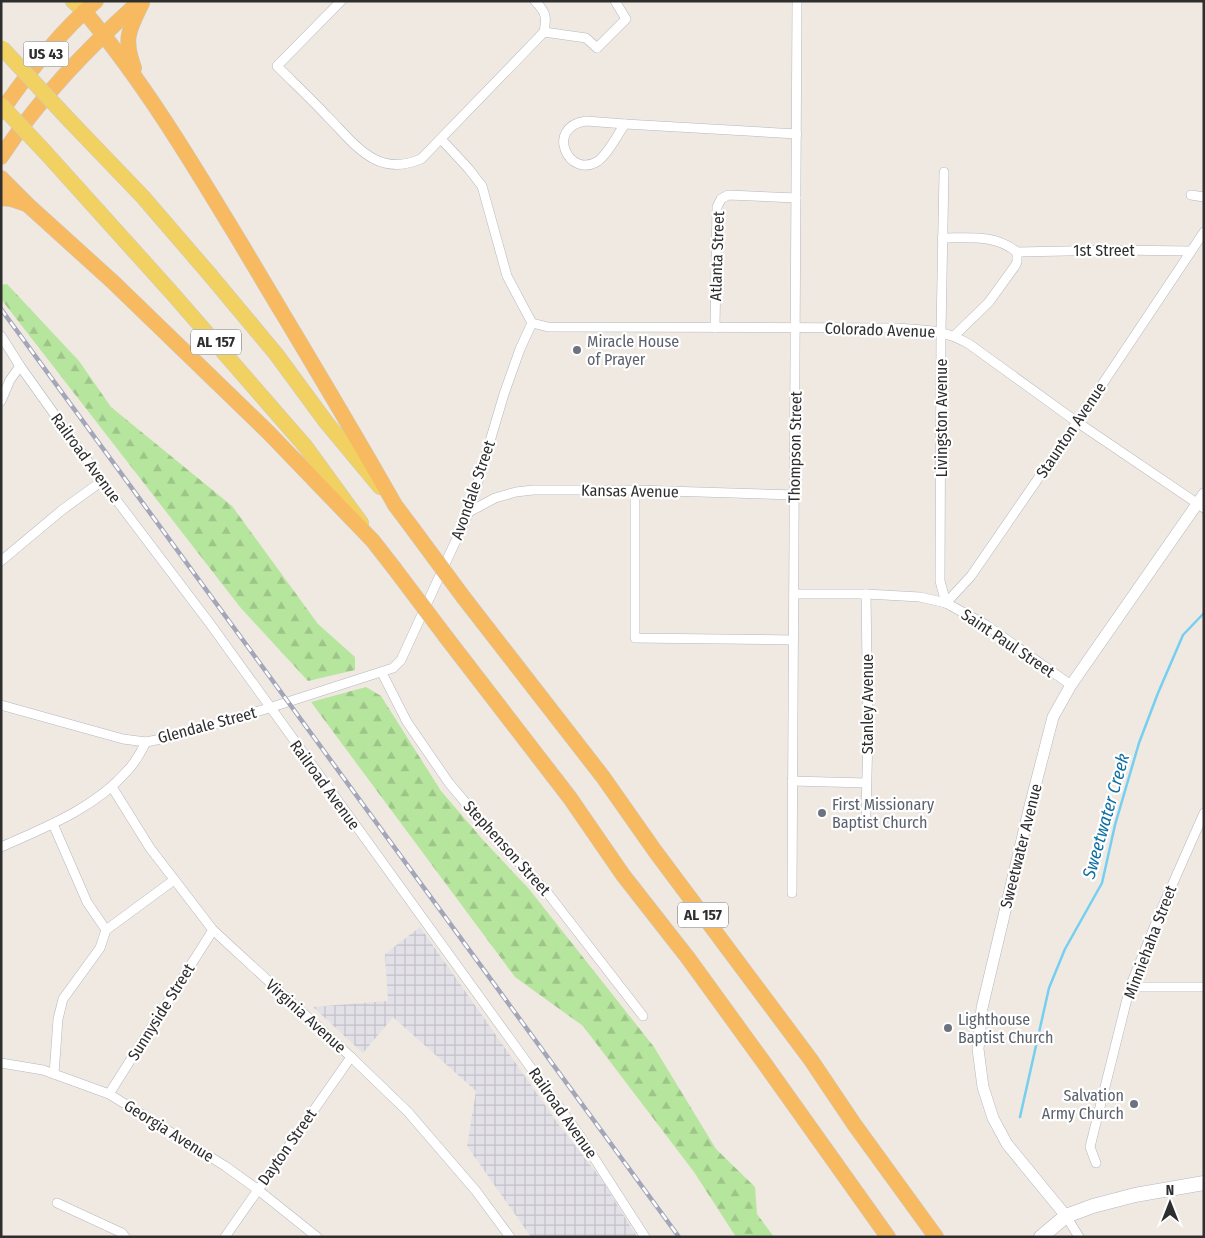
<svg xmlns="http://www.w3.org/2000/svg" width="1205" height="1238" font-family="'Fira Sans Condensed',sans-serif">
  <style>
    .industrial { fill: url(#industrial-grid) }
    .forest { fill: url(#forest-firs) }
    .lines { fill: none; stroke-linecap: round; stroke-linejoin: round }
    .stream { stroke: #75cff0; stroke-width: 2.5 }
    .minor-casing { stroke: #b4b7c1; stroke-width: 10 }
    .tertiary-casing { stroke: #b4b7c1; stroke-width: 12 }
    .secondary-casing { stroke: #b4b7c1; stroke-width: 15 }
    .primary-casing { stroke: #c9c9c9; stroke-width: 16 }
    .trunk-casing { stroke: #c9c9c9; stroke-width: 16 }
    .minor { stroke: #fff; stroke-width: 9 }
    .tertiary { stroke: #fff; stroke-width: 11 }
    .secondary { stroke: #fff; stroke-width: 14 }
    .primary { stroke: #f2d163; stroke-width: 15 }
    .trunk { stroke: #f8ba60; stroke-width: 15 }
    .rail-casing { stroke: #a3a6b8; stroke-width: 4.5 }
    .rail { stroke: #fff; stroke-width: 2.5; stroke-dasharray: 8; stroke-linecap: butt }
    .primary-bridge-casing { stroke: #c9c9c9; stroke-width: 16; stroke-linecap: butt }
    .trunk-bridge-casing { stroke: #c9c9c9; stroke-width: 16; stroke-linecap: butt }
    .primary-bridge { stroke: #f2d163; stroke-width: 15 }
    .trunk-bridge { stroke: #f8ba60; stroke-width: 15 }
    .worship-dot { fill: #6b7280; stroke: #fff; stroke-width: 2 }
    .labels { text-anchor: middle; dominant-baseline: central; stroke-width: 4.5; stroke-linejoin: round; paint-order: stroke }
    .shield { fill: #fff; stroke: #6d6d6d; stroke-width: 1 }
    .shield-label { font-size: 15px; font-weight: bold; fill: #2e2e2e }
    .street-label { font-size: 16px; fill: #2e2e2e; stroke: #fff }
    .worship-label { font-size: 16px; fill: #5b616d; stroke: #fff; text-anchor: start }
    .water-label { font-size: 18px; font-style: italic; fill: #0d6fa3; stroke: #fff }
  </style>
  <defs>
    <pattern id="industrial-grid" width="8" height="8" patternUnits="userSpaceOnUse" patternTransform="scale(1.25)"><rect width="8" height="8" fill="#e3e1e8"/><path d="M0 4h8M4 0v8" fill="none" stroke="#c3c1c7"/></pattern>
    <pattern id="forest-firs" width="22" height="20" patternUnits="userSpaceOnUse" patternTransform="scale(1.25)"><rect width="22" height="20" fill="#b6e59e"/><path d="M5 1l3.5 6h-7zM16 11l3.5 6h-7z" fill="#9dc588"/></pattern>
  </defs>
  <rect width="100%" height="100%" fill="#efe9e1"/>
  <polygon class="industrial" points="420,927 559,1125 602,1180 637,1237 531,1237 467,1146 476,1091 393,1017 363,1053 313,1007 388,1001 385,954"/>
  <g class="forest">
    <polygon points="7,284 79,361 111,407 232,506 318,624 355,657 355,670 308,681 240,607 1,299 1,285"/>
    <polygon points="366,687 381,696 441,791 483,840 529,889 654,1047 716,1149 755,1187 757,1214 774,1237 736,1237 694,1172 583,1026 515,977 311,702"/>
  </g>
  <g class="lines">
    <polyline class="stream" points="1020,1117 1049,988 1065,949 1102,883 1115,825 1139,743 1158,693 1183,635 1204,613"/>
    <g class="minor-casing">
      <g id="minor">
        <path d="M341,1L277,66C294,83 311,99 327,116C355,144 376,178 421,159L544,32C547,17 546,12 535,1"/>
        <polyline points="544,32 586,38 597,48 626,19 615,1"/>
        <path d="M586,121L625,124C617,135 609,153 598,161C569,180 544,127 586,121Z"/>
        <polyline points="625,124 797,134"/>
        <polyline points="441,139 468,168 482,186 507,276 532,323"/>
        <polyline points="944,172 941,331 940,581 946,603"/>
        <polyline points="1191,195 1204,197"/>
        <path d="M942,238C969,238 995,234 1017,252"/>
        <polyline points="1017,252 1116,250 1190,251"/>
        <path d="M532,323L548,327L896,328C925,330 942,329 969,344L1077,422L1204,508"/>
        <polyline points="715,328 717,207 721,199 728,195 796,198"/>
        <polyline points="1,336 20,366 102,481 211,625 580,1136 645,1237"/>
        <polyline points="954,336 989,302 1015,266 1017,262 1017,252"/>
        <polyline points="1,401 10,380 20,366"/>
        <polyline points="635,490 635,638 794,640"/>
        <polyline points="469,512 495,498 516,492 533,490 635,490 795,495"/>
        <polyline points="1,561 62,510 102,481"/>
        <polyline points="794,594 866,594 920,597 946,603 986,625 1071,685"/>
        <polyline points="946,603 971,576 1077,422 1204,232"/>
        <polyline points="382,673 407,722 449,783 496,839 546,891 643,1016"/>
        <polyline points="1,705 123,739 146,742 171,737 269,708 393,668 401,660 469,512 504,394 520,349 532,323"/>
        <polyline points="792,781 866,783"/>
        <polyline points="112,787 150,848 213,930 351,1057 408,1112 476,1191 510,1237"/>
        <polyline points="866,815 868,733 866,594"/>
        <polyline points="53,824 87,902 106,930"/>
        <path d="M1,847C46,827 95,808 127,771C135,763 141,752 146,742"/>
        <polyline points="792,893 797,1"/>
        <polyline points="1130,987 1204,987"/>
        <polyline points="1,1063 43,1070 109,1094 225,1166 257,1189 317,1237"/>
        <polyline points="54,1074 58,1019 63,999 100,948 106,930 174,880"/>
        <polyline points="109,1094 213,930"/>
        <polyline points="1096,1163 1090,1147 1130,987 1162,908 1204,813"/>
        <polyline points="57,1203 122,1233 125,1237"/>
        <polyline points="1066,1216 1079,1237"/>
        <polyline points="225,1237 351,1057"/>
      </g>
    </g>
    <g class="tertiary-casing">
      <polyline id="tertiary" points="1066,1216 1007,1144 993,1118 983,1087 978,1049 982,1008 1030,806 1053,717 1071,685 1204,494"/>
    </g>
    <g class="secondary-casing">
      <polyline id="secondary" points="1041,1237 1066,1216 1093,1206 1135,1195 1204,1183"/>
    </g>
    <g class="primary-casing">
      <g id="primary">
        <polyline points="73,1 84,11"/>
        <polyline points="71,122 143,197 211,276 276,354 326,422 380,487"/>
        <polyline points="46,153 172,293 305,446 361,523"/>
      </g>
    </g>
    <g class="trunk-casing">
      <g id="trunk">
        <path d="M84,11C145,83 194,166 243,247C294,333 346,418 395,505L413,529"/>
        <path d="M134,68C123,38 129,30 142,3"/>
        <path d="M1,112C27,74 60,32 96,1"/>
        <path d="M1,157C39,98 88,48 140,1"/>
        <polyline points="1,178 28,205 113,282 268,432 373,541 394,568"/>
        <polyline points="1,198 11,199 26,204"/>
        <polyline points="464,598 603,777 655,851 811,1060 854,1124 936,1237"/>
        <polyline points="446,637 570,798 623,875 688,958 762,1060 888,1237"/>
      </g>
    </g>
    <use href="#minor" class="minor"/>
    <use href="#tertiary" class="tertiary"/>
    <use href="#secondary" class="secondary"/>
    <use href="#primary" class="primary"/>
    <use href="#trunk" class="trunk"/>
    <g class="rail-casing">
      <polyline id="rail" points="1,309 679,1237"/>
    </g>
    <use href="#rail" class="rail"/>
    <g class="primary-bridge-casing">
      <g id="primary-bridge">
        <polyline points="2,48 71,122"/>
        <polyline points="1,105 46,153"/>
      </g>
    </g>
    <g class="trunk-bridge-casing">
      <g id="trunk-bridge">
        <polyline points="413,529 464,598"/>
        <polyline points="394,568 446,637"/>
      </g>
    </g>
    <use href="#primary-bridge" class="primary-bridge"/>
    <use href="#trunk-bridge" class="trunk-bridge"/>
  </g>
  <g class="worship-dot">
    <circle cx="577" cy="350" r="5"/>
    <circle cx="822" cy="813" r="5"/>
    <circle cx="948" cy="1028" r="5"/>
    <circle cx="1134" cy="1104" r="5"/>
  </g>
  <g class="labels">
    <g class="shield">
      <rect x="23.5" y="41.5" width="45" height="25" rx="4"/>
      <rect x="191" y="329.5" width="50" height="25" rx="4"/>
      <rect x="678" y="902.5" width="50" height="25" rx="4"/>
    </g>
    <g class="shield-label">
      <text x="46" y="54">US 43</text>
      <text x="216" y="342">AL 157</text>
      <text x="703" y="915">AL 157</text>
    </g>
    <g class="street-label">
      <text x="1104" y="250">1st Street</text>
      <text transform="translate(717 256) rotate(-88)">Atlanta Street</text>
      <text transform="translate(880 330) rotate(2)">Colorado Avenue</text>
      <text transform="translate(941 418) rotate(-90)">Livingston Avenue</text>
      <text transform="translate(1071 430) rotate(-56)">Staunton Avenue</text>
      <text transform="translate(795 447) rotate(-89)">Thompson Street</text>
      <text transform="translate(86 458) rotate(54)">Railroad Avenue</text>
      <text transform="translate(473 490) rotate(-71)">Avondale Street</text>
      <text transform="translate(630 491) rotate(1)">Kansas Avenue</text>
      <text transform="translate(1008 643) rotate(34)">Saint Paul Street</text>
      <text transform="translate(867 704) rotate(-90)">Stanley Avenue</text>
      <text transform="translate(207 725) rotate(-15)">Glendale Street</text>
      <text transform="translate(325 785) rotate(54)">Railroad Avenue</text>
      <text transform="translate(1021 846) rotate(-76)">Sweetwater Avenue</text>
      <text transform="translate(507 848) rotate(48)">Stephenson Street</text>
      <text transform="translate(1150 942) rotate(-69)">Minniehaha Street</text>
      <text transform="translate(161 1012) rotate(-58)">Sunnyside Street</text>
      <text transform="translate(306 1016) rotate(42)">Virginia Avenue</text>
      <text transform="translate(563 1113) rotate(55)">Railroad Avenue</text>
      <text transform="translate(169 1131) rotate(32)">Georgia Avenue</text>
      <text transform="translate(287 1147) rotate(-55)">Dayton Street</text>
    </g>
    <g class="worship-label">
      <text x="587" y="341">Miracle House<tspan x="587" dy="18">of Prayer</tspan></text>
      <text x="832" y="804">First Missionary<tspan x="832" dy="18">Baptist Church</tspan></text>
      <text x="958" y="1019">Lighthouse<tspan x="958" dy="18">Baptist Church</tspan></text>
      <text x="1124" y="1095" text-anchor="end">Salvation<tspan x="1124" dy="18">Army Church</tspan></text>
    </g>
    <g class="water-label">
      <text transform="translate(1106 816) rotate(-74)">Sweetwater Creek</text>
    </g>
  </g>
  <rect width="1205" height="1238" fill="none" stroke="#2e2e2e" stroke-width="5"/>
  <g transform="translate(1170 1203)" stroke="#ffffff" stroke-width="4" paint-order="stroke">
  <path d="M0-4L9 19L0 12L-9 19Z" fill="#2e2e2e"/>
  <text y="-8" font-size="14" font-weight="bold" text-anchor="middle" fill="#2e2e2e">N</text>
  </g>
</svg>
